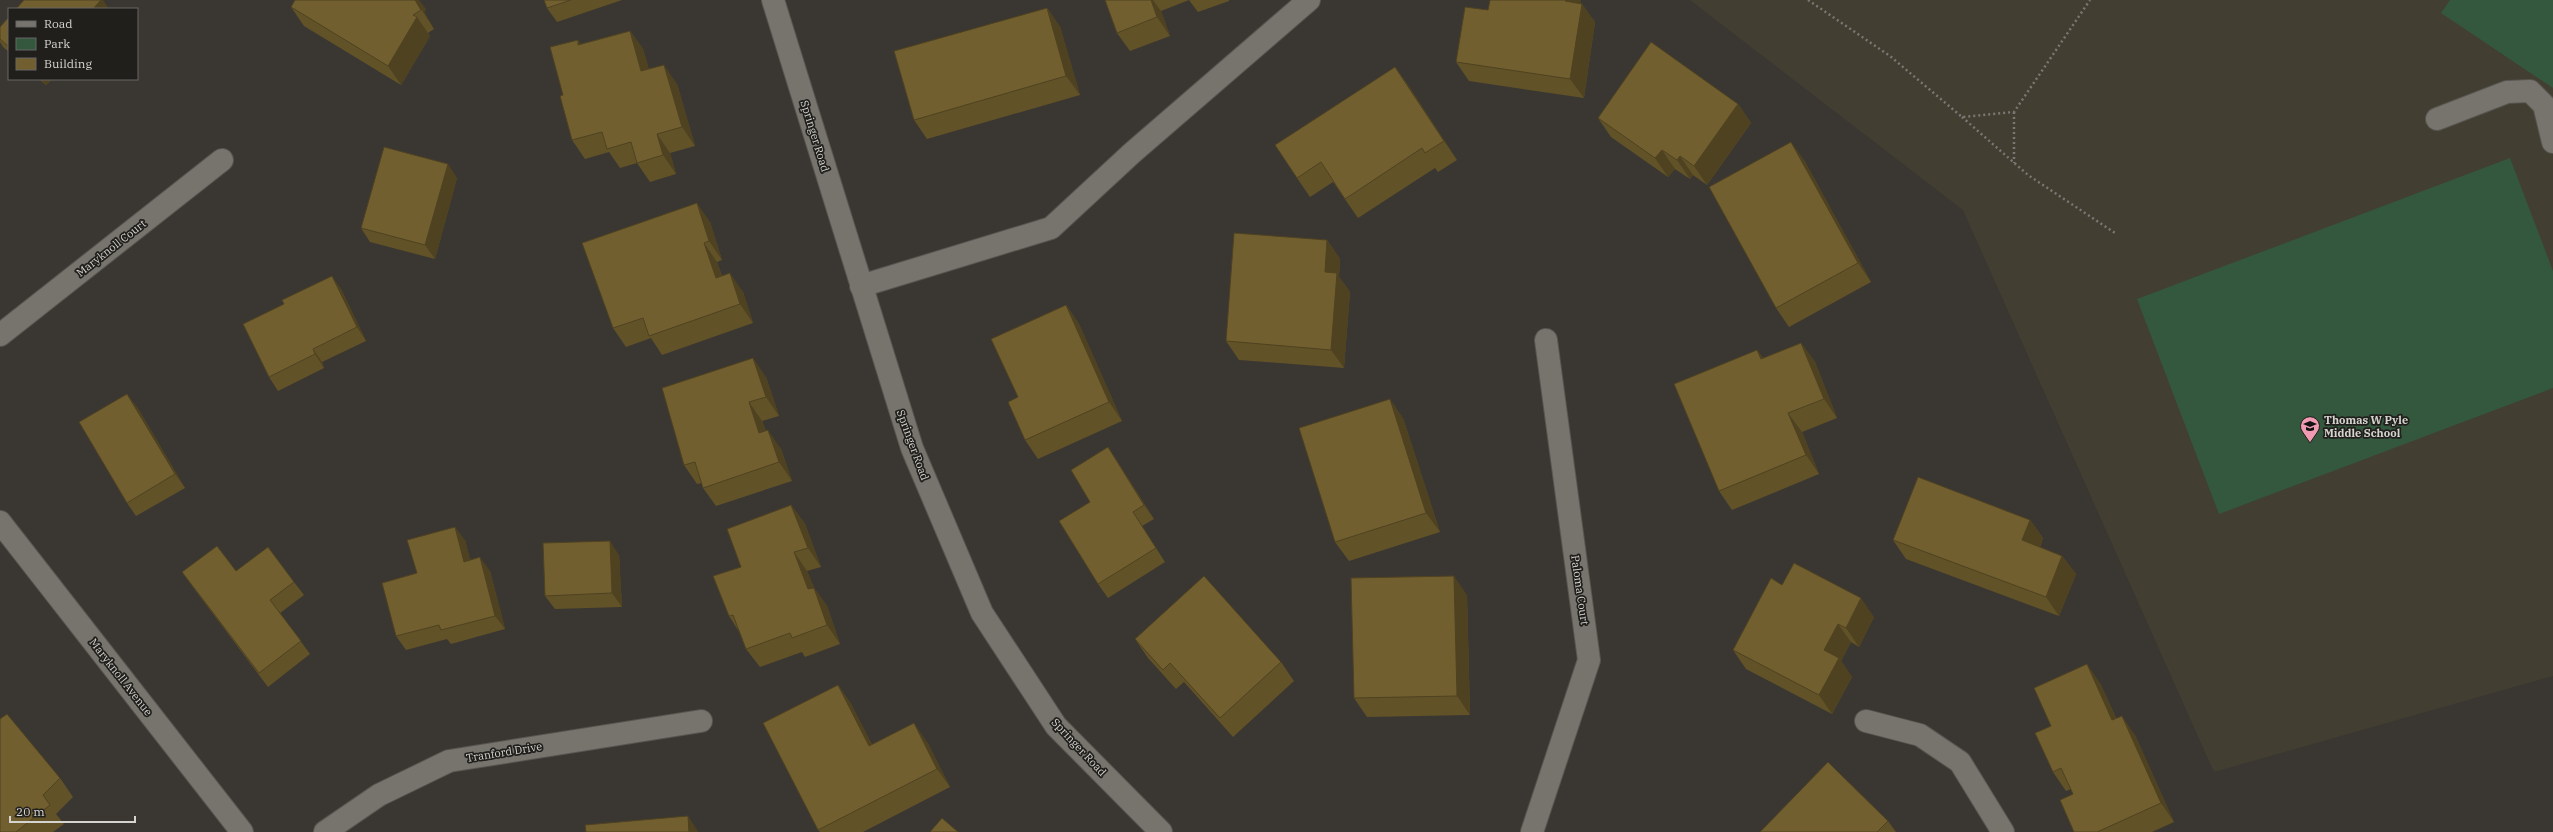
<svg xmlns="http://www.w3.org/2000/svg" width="2553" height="832" font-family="'IBM Plex Serif',serif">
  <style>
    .built { fill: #433e32 }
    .green { fill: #33583d }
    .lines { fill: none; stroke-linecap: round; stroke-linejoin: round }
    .minor-casing { stroke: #575550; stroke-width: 24 }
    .path { stroke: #7a7874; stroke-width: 2.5; stroke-dasharray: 2 3; stroke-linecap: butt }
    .minor { stroke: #76746d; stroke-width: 22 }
    .wall { fill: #615228 }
    .shaded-wall { fill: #4f4221 }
    .building { fill: #715f2f; stroke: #4f4221 }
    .labels { text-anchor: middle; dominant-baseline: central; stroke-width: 3.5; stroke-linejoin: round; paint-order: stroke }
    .street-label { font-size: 11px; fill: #d5d4d0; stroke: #201f1c }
    .poi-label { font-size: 11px; font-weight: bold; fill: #d5d4d0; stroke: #201f1c; text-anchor: start }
  </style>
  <rect width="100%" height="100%" fill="#3a3732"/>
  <polygon class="built" points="1690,0 2553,0 2553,676 2214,772 1963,210"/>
  <g class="green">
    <polygon points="2450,0 2553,0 2553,88 2441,13"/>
    <polygon points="2510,158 2553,271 2553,388 2219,514 2137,299"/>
  </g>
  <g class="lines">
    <g class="minor-casing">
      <g id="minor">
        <polyline points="773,0 912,448 982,613 1056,726 1161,832"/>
        <polyline points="2437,119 2507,92 2530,91 2544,105 2553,142"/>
        <polyline points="861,286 1051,228 1132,153 1309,0"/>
        <polyline points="0,335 222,160"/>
        <polyline points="0,522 242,832"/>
        <polyline points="1866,721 1920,735 1960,762 2003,832"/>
        <polyline points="325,832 379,795 449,761 701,721"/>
        <polyline points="1532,832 1589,660 1546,340"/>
      </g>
    </g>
    <g class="path">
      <polyline points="1808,0 1890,56 1962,117 2014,112 2090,0"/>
      <polyline points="2014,112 2014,163"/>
      <polyline points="1962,117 2028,175 2115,233"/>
    </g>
    <use href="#minor" class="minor"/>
  </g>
  <g class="wall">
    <polygon points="544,0 622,0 557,22 547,8"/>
    <polygon points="1105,0 1229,0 1229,1 1198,12 1189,0 1161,11 1170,36 1130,51 1117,33"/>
    <polygon points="1581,3 1595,22 1584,98 1469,81 1456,62 1488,10"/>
    <polygon points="291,7 426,9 424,12 434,29 428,33 430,36 401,85 304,26"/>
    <polygon points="1047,8 1060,27 1080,95 927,139 914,120"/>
    <polygon points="9,17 9,52 3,47 0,42 0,27"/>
    <polygon points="630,31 643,49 649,70 677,84 695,146 670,153 676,174 650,182 637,163 620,168 609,152 585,159 572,140 563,95 581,44"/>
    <polygon points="1395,67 1408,85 1457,160 1438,172 1435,168 1358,218 1333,182 1310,197 1297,178"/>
    <polygon points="39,79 52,79 46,85"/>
    <polygon points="1738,104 1751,123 1707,185 1693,175 1690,179 1675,169 1668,177 1611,137 1598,118"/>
    <polygon points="1804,160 1871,282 1789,327 1776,308"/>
    <polygon points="457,178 435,259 370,242 361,228"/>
    <polygon points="710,222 722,260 717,262 722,276 743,292 753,323 662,355 651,338 626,347 613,328"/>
    <polygon points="1327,240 1340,259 1339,277 1350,292 1344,368 1239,360 1226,341"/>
    <polygon points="341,289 366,341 322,362 324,368 278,391 269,377"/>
    <polygon points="1066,305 1079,324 1122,421 1038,459 1025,440 1018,397"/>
    <polygon points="1801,343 1815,362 1837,418 1802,432 1819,474 1732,510 1719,491 1757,350 1763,358"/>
    <polygon points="766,377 779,416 762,421 766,431 781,449 792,481 716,506 703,488 702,483 697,484 684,465"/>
    <polygon points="137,407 185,488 136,516 127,503"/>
    <polygon points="1403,418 1440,532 1349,561 1335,542"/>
    <polygon points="1117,461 1154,519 1142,526 1165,562 1108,598 1098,584 1090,502"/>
    <polygon points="791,505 805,524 821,567 807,571 814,588 827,606 840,644 805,657 802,652 760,667 746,649 740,633 729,616"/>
    <polygon points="2030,520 2043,538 2040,547 2062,556 2076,574 2059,616 1906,559 1893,540"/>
    <polygon points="465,540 470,560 490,571 505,629 451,644 447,639 406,650 396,636 417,573"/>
    <polygon points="619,555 622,607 555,609 545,596"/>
    <polygon points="236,571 294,582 304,595 280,613 310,654 268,687 192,586 182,572"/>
    <polygon points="1782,585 1874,617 1859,647 1851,642 1841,661 1852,677 1832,714 1746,669 1733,650"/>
    <polygon points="1467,595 1470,715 1367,717 1354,698"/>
    <polygon points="1135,639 1281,662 1294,681 1233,737 1184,682 1176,689 1148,658"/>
    <polygon points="2100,683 2116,718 2135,735 2174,822 2152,832 2074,832 2073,794 2071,789 2066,791 2053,772 2051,726"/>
    <polygon points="838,685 851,704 872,745 927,742 950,787 863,832 820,832 818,830"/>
    <polygon points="60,778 73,797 56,814 64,824 53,832 0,832"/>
    <polygon points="1888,821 1896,832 1760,832"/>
  </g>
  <g class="shaded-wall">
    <polygon points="101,0 103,0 109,9 93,9"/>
    <polygon points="415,0 419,0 426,9 424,12 434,29"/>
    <polygon points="1151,0 1153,0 1161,11 1170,36 1157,17"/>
    <polygon points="1566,0 1581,0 1579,20 1565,1"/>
    <polygon points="1582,4 1595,22 1584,98 1570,79"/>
    <polygon points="1047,8 1060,27 1080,95 1066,76"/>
    <polygon points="417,17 430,36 401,85 388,66"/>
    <polygon points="630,31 643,49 655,90 641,71"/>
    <polygon points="578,40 591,58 578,45"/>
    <polygon points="664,65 677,84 695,146 682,127"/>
    <polygon points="1395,67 1408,85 1457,160 1444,141"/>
    <polygon points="41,79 52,79 46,85"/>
    <polygon points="1738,104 1751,123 1707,185 1694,166"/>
    <polygon points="657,134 670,153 676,174 663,155"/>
    <polygon points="1791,142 1804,160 1871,282 1858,263"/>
    <polygon points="1662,150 1675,169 1668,177 1655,158"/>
    <polygon points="1680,156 1693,175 1690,179 1677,160"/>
    <polygon points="448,164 457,178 435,259 425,245"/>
    <polygon points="697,203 710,222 722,260 709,241"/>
    <polygon points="1327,240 1340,259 1339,277 1350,292 1344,368 1331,350 1325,272"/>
    <polygon points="704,243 717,262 729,297 716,278"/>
    <polygon points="730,273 743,292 753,323 740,304"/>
    <polygon points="332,276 341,289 366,341 357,327"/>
    <polygon points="1066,305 1079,324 1122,421 1109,402"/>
    <polygon points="1801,343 1815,362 1837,418 1824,399"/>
    <polygon points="313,349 322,362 324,368 315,354"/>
    <polygon points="1757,350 1770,368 1761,359"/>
    <polygon points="753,358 766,377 779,416 766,397"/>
    <polygon points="127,394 137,407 185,488 175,474"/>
    <polygon points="1390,399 1403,418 1440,532 1426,513"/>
    <polygon points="749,402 762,421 773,452 759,433"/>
    <polygon points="1788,413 1802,432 1819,474 1806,455"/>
    <polygon points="768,430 781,449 792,481 779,462"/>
    <polygon points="1108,447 1117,461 1154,519 1144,505"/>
    <polygon points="791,505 805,524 821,567 808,548"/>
    <polygon points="2030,520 2043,538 2035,558 2022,540"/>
    <polygon points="455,527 465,540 474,575 464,562"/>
    <polygon points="610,541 619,555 622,607 612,593"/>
    <polygon points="794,552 807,571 814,588 827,606 840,644 827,625 808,589"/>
    <polygon points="2062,556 2076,574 2059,616 2046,597"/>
    <polygon points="480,557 490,571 505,629 495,616"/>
    <polygon points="1454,576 1467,595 1470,715 1457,696"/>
    <polygon points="1861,598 1874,617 1859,647 1846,628"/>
    <polygon points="1838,624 1851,642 1841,661 1852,677 1832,714 1819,695 1824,650"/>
    <polygon points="2087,664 2100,683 2125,739 2112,720"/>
    <polygon points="838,685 851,704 883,765 869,746"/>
    <polygon points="2122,716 2135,735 2174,822 2161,803"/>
    <polygon points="914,723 927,742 950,787 937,769"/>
    <polygon points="688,816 697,830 698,832 689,832"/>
  </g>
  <g class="building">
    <polygon points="24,0 101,0 93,9 16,9"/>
    <polygon points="295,0 415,0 421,10 413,15 417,17 388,66 291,7"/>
    <polygon points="544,0 571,0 547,8"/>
    <polygon points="1105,0 1151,0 1157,17 1117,33"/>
    <polygon points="1490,0 1566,0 1565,1 1582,4 1570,79 1456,62 1465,7 1488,10"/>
    <polygon points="1047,8 1066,76 914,120 894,51"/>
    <polygon points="9,17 9,47 0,39 0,27"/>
    <polygon points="630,31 641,71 664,65 682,127 657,134 663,155 637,163 631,142 607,149 602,132 572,140 560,96 563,95 550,47 578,40 578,45"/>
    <polygon points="1651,42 1738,104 1694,166 1680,156 1677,160 1662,150 1655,158 1598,118"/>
    <polygon points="1395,67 1444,141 1425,153 1422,148 1345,199 1321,162 1297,178 1275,145"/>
    <polygon points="1791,142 1858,263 1776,308 1709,187"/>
    <polygon points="384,147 448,164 425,245 361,228"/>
    <polygon points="697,203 709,241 704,243 716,278 730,273 740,304 649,336 643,318 613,328 582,243"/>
    <polygon points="1234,233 1327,240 1325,272 1337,273 1331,350 1226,341"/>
    <polygon points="332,276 357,327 313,349 315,354 269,377 243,324 284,304 282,300"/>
    <polygon points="1066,305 1109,402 1025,440 1008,402 1018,397 991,339"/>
    <polygon points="1801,343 1824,399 1788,413 1806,455 1719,491 1674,384 1757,350 1761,359"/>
    <polygon points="753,358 766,397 749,402 759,433 768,430 779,462 703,488 695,462 684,465 662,388"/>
    <polygon points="127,394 175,474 127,503 79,422"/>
    <polygon points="1390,399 1426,513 1335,542 1299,428"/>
    <polygon points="1108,447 1144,505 1133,512 1156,548 1098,584 1059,521 1090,502 1071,470"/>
    <polygon points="1918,477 2030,520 2022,540 2062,556 2046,597 1893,540"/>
    <polygon points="791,505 808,548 794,552 808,589 814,588 827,625 792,638 790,633 746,649 733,615 729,616 713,576 741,567 727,529"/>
    <polygon points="455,527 464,562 480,557 495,616 441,630 439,625 396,636 382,583 417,573 407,540"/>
    <polygon points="610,541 612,593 545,596 543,543"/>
    <polygon points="217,546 236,571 268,547 294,582 270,600 301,641 259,673 182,572"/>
    <polygon points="1794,563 1861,598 1846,628 1838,624 1824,650 1839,658 1819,695 1733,650 1771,578 1782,585"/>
    <polygon points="1204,576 1281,662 1220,718 1170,663 1163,670 1135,639"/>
    <polygon points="1454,576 1457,696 1354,698 1351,578"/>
    <polygon points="2087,664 2112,720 2122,716 2161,803 2097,832 2074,832 2060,800 2073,794 2061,768 2053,772 2035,733 2051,726 2034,688"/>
    <polygon points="838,685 869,746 914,723 937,769 818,830 763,723"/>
    <polygon points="7,714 60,778 43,795 50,805 16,832 0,832 0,719"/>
    <polygon points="1828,762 1888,821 1877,832 1760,832"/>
    <polygon points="688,816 689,832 586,832 585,825"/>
    <polygon points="942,818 958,832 930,832"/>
  </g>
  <defs>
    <g id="school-pin" transform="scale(1)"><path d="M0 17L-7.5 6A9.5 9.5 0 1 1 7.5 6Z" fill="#f19ab3" stroke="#201f1c"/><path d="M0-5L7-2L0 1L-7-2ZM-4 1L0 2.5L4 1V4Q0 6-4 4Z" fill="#111"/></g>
  </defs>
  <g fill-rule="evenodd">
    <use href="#school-pin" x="2310" y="426"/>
  </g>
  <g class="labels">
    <g class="street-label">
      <text transform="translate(815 136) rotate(73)">Springer Road</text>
      <text transform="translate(111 248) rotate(-38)">Maryknoll Court</text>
      <text transform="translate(913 445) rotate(70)">Springer Road</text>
      <text transform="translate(1580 590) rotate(82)">Paloma Court</text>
      <text transform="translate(121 677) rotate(52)">Maryknoll Avenue</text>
      <text transform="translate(1079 747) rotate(47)">Springer Road</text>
      <text transform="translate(504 752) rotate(-9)">Tranford Drive</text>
    </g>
    <g class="poi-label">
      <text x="2324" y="420">Thomas W Pyle<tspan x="2324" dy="13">Middle School</tspan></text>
    </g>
  </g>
  <rect x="8" y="8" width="130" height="72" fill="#201f1c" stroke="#686764"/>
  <rect x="16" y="21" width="20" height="6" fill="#76746d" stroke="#686764"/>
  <text x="44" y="28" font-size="12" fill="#d5d4d0">Road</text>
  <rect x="16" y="38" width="20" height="12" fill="#33583d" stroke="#686764"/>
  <text x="44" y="48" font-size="12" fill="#d5d4d0">Park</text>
  <rect x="16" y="58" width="20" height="12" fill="#715f2f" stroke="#686764"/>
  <text x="44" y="68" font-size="12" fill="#d5d4d0">Building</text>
  <path d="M10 816v6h125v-6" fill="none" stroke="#d5d4d0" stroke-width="2"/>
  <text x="16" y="816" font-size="12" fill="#d5d4d0" stroke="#201f1c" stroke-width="3" paint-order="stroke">20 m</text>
</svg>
